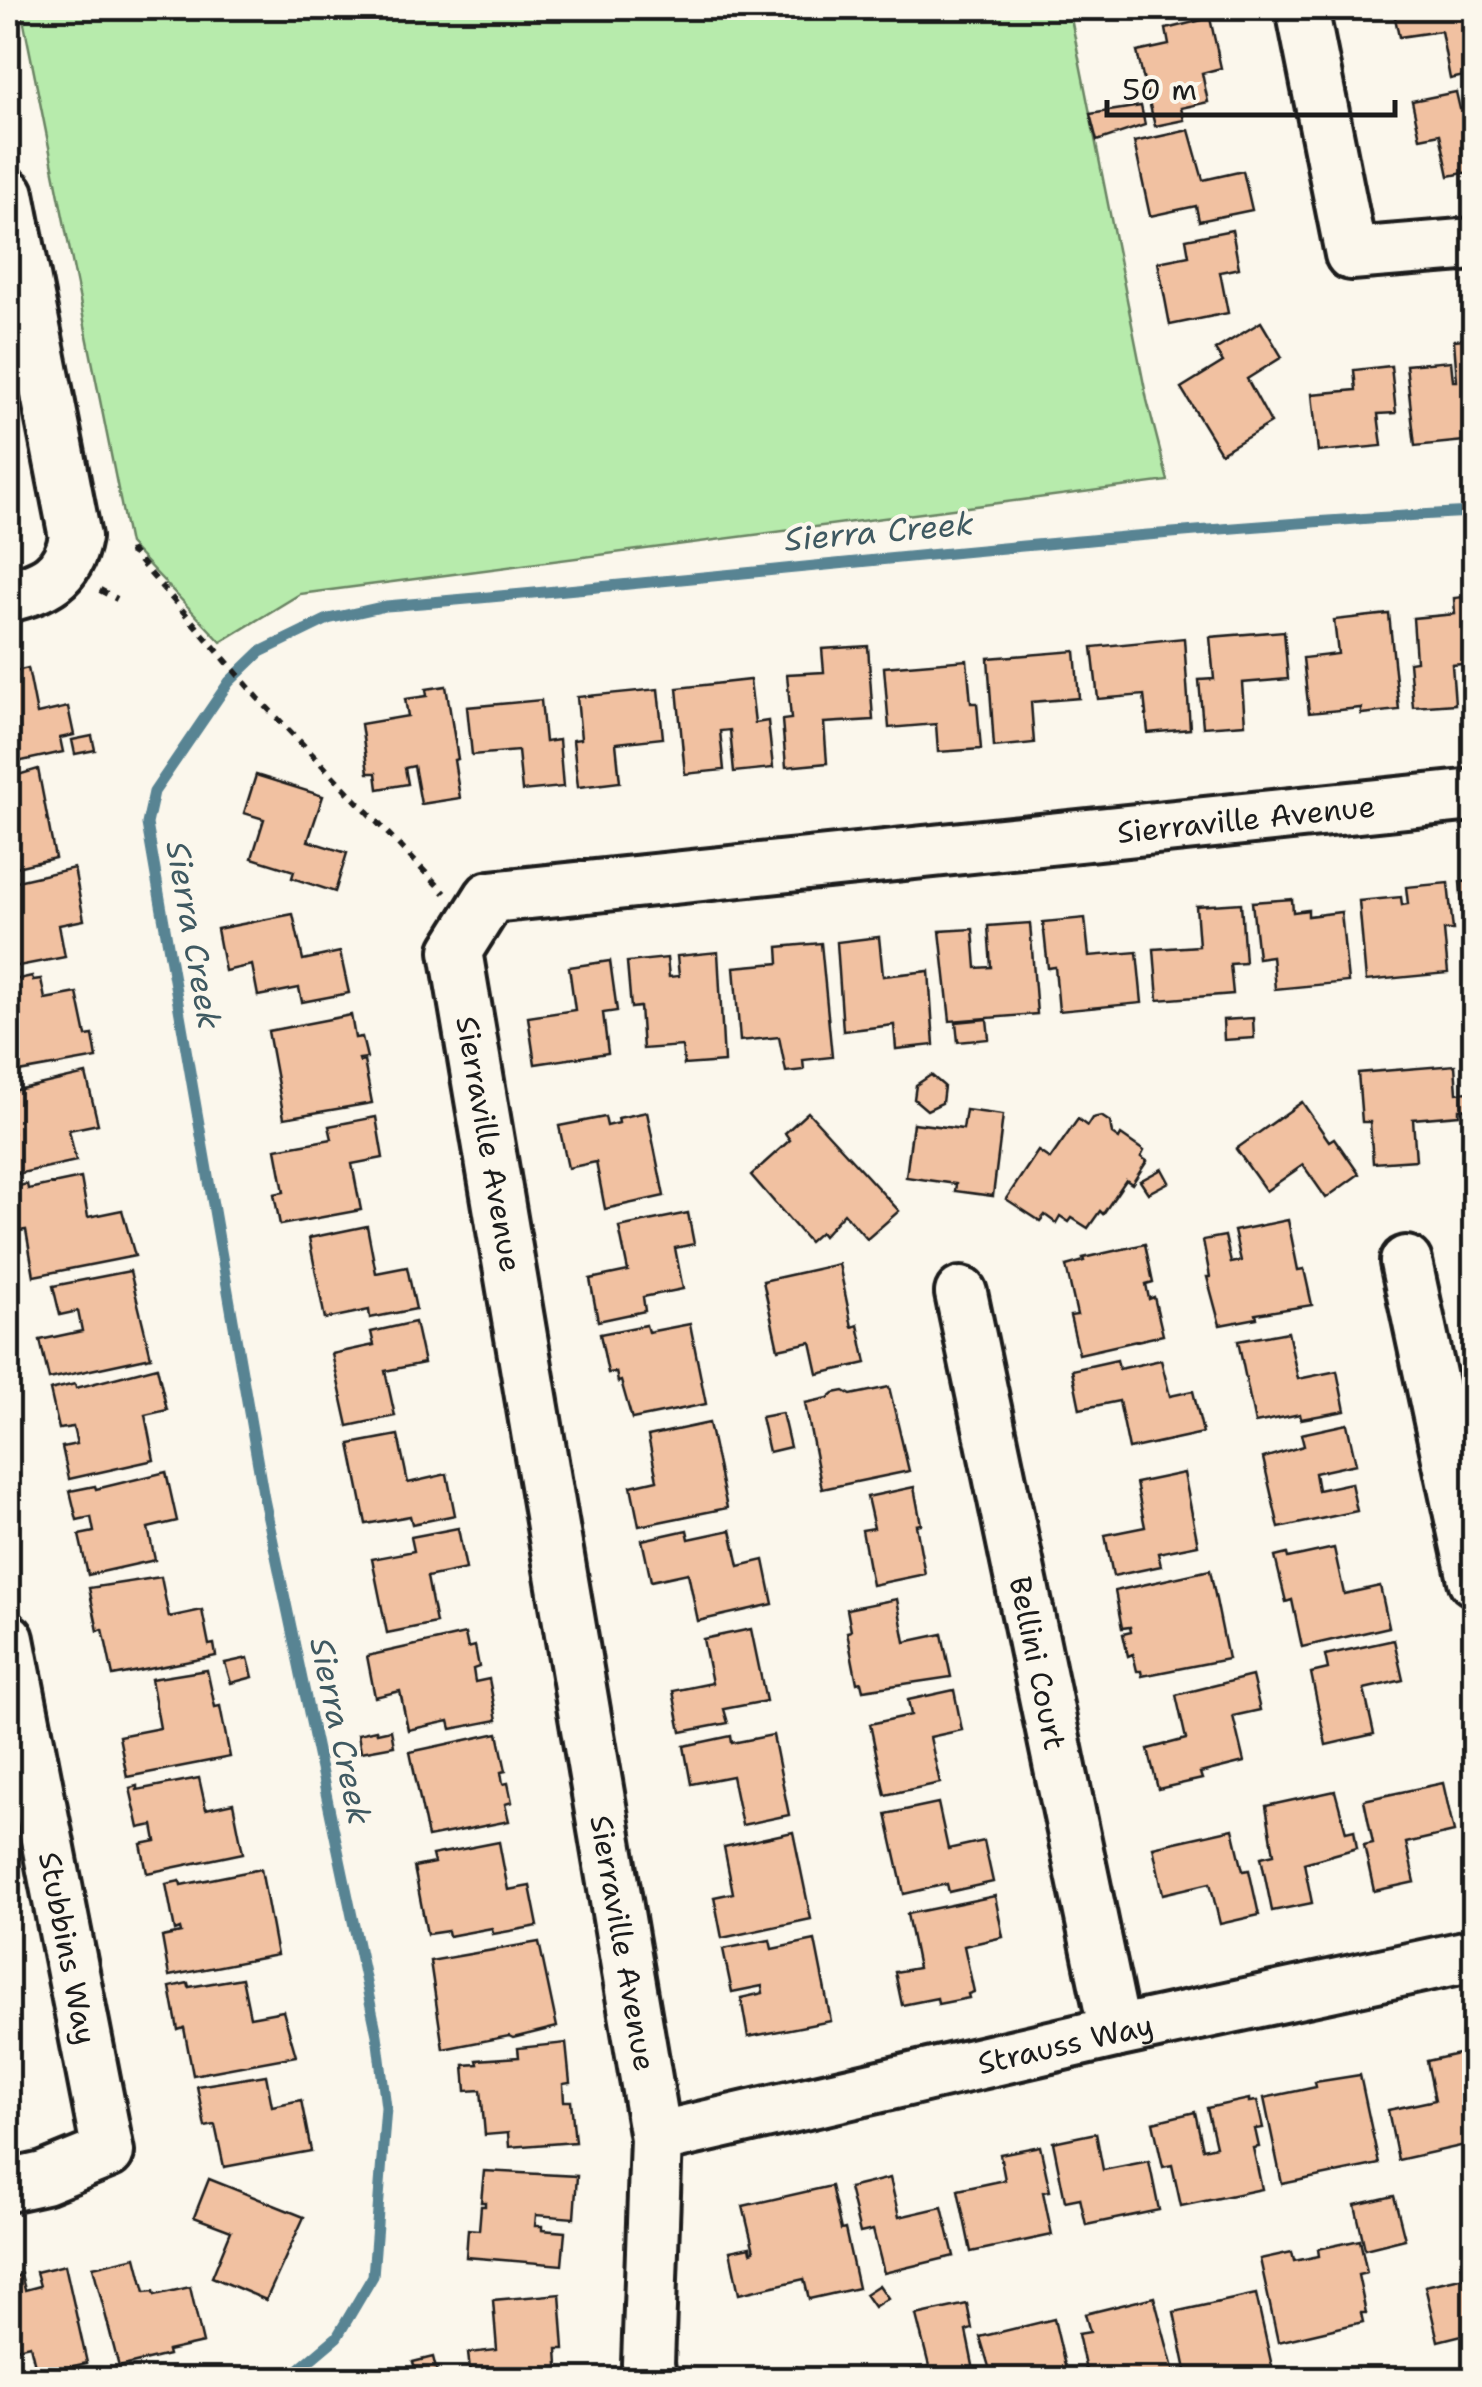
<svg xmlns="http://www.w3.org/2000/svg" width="1482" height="2387" font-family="'Shantell Sans',sans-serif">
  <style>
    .green { fill: #b7ebac; stroke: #6a8464; stroke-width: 2.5 }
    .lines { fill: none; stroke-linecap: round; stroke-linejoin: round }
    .stream { stroke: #598493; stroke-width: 11 }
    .building { fill: #f1c1a1; stroke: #1c1c1c; stroke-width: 2.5 }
    .minor-casing { stroke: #1c1c1c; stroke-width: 58 }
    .path { stroke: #1c1c1c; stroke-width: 6; stroke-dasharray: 8 8; stroke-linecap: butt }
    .minor { stroke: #fbf7ec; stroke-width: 50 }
    .labels { text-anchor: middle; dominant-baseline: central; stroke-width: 8; stroke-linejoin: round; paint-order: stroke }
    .street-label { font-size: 30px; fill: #1c1c1c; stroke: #fbf7ec }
    .water-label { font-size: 32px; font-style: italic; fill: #3f5961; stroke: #fbf7ec }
  </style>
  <rect width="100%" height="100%" fill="#fbf7ec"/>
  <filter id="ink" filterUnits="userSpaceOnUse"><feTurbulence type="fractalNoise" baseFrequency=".01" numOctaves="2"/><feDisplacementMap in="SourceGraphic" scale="20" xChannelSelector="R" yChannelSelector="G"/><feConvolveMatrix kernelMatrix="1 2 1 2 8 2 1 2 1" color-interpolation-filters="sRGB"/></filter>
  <g filter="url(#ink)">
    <polygon class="green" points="21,8 1069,8 1147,400 1168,481 300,594 221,642 129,544"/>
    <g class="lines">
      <path class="stream" d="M286,2380L337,2337L373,2276L386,2107L377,2035L264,1499L147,824L154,792L229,682L260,652L328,619L386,606C749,576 1111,531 1474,512"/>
    </g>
    <g class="building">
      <polygon points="1155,8 1193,8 1156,15"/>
      <polygon points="1393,8 1474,8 1474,74 1450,79 1441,31 1399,37"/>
      <polygon points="1210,18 1221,68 1202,73 1208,102 1181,108 1184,120 1155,126 1137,52 1169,45 1166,29"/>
      <polygon points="1456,92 1460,109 1474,106 1474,171 1449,176 1440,134 1420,138 1412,101"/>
      <polygon points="1141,106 1145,125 1097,141 1090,114"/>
      <polygon points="1189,130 1203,180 1243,171 1252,210 1199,221 1196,206 1150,216 1134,142"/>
      <polygon points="1232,230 1239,268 1220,272 1228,313 1170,325 1158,262 1189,256 1186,239"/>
      <polygon points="1261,322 1282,357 1247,379 1271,423 1221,453 1181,388 1223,362 1215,350"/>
      <polygon points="1474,338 1474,440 1415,446 1406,365 1451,361 1453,381 1457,381 1454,340"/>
      <polygon points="1391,366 1396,413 1378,414 1382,446 1318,452 1312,394 1356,390 1354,370"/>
      <polygon points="1474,596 1474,663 1452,665 1455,704 1413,707 1409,662 1416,661 1413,618 1455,614 1454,598"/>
      <polygon points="1389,614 1399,710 1361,714 1361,708 1309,713 1303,658 1338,654 1334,620"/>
      <polygon points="1284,631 1288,679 1242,683 1245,724 1203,727 1199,680 1214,679 1210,637"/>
      <polygon points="1184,638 1190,729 1148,733 1144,695 1098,699 1092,647"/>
      <polygon points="868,646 873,720 824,723 827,763 786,767 782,720 791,719 787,674 824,672 822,649"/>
      <polygon points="1075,651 1079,698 1031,702 1034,743 994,747 988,658"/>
      <polygon points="967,660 971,703 977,703 981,749 938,752 936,724 889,728 884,667"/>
      <polygon points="28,668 37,714 68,707 74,735 60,738 63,752 8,764 8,673"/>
      <polygon points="750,680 755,723 768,721 773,768 734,772 730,730 720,731 724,770 685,774 677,688"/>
      <polygon points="446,686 458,759 454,760 460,798 421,804 414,766 405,768 408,784 378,789 376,773 368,773 361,724 408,716 405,699 427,696 426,689"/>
      <polygon points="658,689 663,738 616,743 620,782 578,787 573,740 581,739 577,697"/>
      <polygon points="541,700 545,742 559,740 563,787 522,791 518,751 472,755 467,707"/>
      <polygon points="92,736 95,750 75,754 72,740"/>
      <polygon points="38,769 55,858 8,869 8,778"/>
      <polygon points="256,775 323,796 308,841 347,853 335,892 292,878 294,871 252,858 264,819 244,813"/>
      <polygon points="74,868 84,920 59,925 65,957 8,968 8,883"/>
      <polygon points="1474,881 1474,945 1473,928 1464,929 1460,882"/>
      <polygon points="1448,883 1453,930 1444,930 1448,973 1366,981 1359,901 1401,897 1402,905 1408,904 1406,887"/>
      <polygon points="1292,899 1293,912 1308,910 1308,916 1341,912 1348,982 1275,989 1272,956 1258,958 1252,902"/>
      <polygon points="1241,903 1245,963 1230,964 1233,994 1158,1000 1154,949 1199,946 1196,906"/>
      <polygon points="293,914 303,960 340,952 349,993 302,1002 299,988 258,996 252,965 225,971 217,929"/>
      <polygon points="1085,918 1089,956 1137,952 1142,1003 1059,1011 1055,967 1048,968 1043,922"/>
      <polygon points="1030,923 1037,1014 950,1021 940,931 973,929 976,968 991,967 988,926"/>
      <polygon points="879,937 883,976 929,971 934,1045 896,1049 894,1025 843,1031 837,942"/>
      <polygon points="821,943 832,1057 803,1060 804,1070 786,1072 779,1037 740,1041 734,967 779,963 778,947"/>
      <polygon points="718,952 724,1062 684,1065 682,1046 643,1049 640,1007 631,1008 627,962 667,958 669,977 679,976 677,956"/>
      <polygon points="610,961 617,1011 603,1013 608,1053 535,1064 528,1017 575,1010 569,967"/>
      <polygon points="32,976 33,980 41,979 45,999 77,993 86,1036 93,1035 97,1058 8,1074 8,986 15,985 14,980"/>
      <polygon points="351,1015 355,1038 362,1037 367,1058 359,1059 360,1062 364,1061 372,1103 284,1118 268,1031"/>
      <polygon points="1253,1018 1254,1038 1224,1040 1223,1020"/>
      <polygon points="987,1019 989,1039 958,1042 956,1022"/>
      <polygon points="1455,1065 1457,1093 1469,1092 1470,1108 1459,1109 1459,1115 1413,1119 1416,1160 1373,1163 1370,1122 1362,1122 1358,1073"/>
      <polygon points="86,1074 98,1124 69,1130 76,1161 8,1176 8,1135 13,1133 11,1118 8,1119 8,1092"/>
      <polygon points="931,1075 944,1086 942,1103 927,1110 914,1099 916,1085"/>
      <polygon points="1302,1102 1329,1141 1334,1138 1359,1174 1326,1198 1303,1165 1266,1191 1236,1149"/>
      <polygon points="966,1110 1003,1115 993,1196 955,1191 956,1184 906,1177 913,1123 963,1129"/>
      <polygon points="647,1112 664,1196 605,1209 596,1162 568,1168 559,1126 605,1117 607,1126 619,1123 618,1118"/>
      <polygon points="808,1112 899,1211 867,1239 844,1213 823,1236 820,1232 809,1242 751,1175 790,1140 785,1133"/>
      <polygon points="1101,1116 1110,1122 1112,1134 1119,1139 1121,1135 1144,1151 1141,1157 1147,1161 1132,1184 1126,1180 1103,1214 1100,1211 1088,1228 1072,1218 1069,1222 1060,1216 1056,1223 1045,1215 1040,1221 1006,1199 1038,1151 1050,1159 1078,1119 1087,1126 1092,1118"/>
      <polygon points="376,1117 383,1158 352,1164 361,1210 280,1225 274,1194 284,1192 276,1149 332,1139 329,1126"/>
      <polygon points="1474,1136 1474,1173 1463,1169"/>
      <polygon points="1162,1169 1169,1182 1148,1193 1140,1181"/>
      <polygon points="81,1178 88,1217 122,1210 135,1256 34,1276 26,1230 19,1231 11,1188 27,1184 28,1189"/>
      <polygon points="688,1213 694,1244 675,1248 683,1289 643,1297 645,1311 598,1321 590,1279 628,1271 619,1227"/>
      <polygon points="1288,1220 1298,1270 1304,1269 1312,1305 1256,1314 1257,1318 1220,1325 1207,1277 1210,1277 1203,1240 1225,1236 1231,1263 1241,1261 1234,1231"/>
      <polygon points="367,1226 376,1273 407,1267 416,1309 370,1318 369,1310 325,1319 309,1238"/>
      <polygon points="1145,1244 1153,1282 1146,1284 1149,1299 1154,1297 1163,1335 1079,1354 1070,1316 1077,1315 1066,1266 1084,1261 1083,1258"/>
      <polygon points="839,1264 852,1327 858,1325 866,1363 818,1374 811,1342 778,1349 763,1281"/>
      <polygon points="130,1271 151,1357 49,1379 40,1340 82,1331 78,1311 60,1315 53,1286"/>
      <polygon points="415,1322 424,1363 385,1371 395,1416 348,1426 332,1354 374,1345 371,1332"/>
      <polygon points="690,1324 706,1404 632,1419 621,1381 618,1382 616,1372 608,1373 600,1334 646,1325 648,1332"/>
      <polygon points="1288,1332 1298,1379 1337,1371 1345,1411 1301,1419 1300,1414 1255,1423 1238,1341"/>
      <polygon points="1117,1360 1119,1369 1161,1360 1170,1396 1193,1391 1203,1433 1129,1449 1119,1401 1080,1409 1072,1370"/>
      <polygon points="157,1367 167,1410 145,1415 154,1460 69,1479 62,1447 77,1444 73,1427 59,1429 50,1390 75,1384 76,1388"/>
      <polygon points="889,1387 909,1471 822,1489 805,1403 828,1398 834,1393 844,1391 851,1395"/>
      <polygon points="782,1413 790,1447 769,1452 761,1417"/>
      <polygon points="709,1423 727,1508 639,1526 631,1486 657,1480 648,1436"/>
      <polygon points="1347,1424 1356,1464 1315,1473 1318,1490 1351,1483 1357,1511 1279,1528 1263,1458 1304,1446 1301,1434"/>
      <polygon points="398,1435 408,1483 447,1474 455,1515 412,1524 410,1516 366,1524 350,1444"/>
      <polygon points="166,1472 177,1521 148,1528 155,1560 88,1575 79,1535 94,1532 91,1517 77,1520 70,1491 95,1486 96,1489"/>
      <polygon points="1184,1473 1198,1545 1158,1553 1161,1566 1113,1576 1105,1535 1145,1527 1136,1483"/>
      <polygon points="914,1487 921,1524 916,1525 925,1574 872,1585 862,1530 874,1528 867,1497"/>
      <polygon points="458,1528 466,1569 427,1577 436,1623 387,1633 372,1559 414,1551 411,1537"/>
      <polygon points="687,1530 689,1539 731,1530 739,1566 764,1560 773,1604 698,1621 688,1573 651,1581 642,1540"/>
      <polygon points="1334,1548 1344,1594 1380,1586 1389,1627 1302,1647 1292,1600 1286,1602 1275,1557 1287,1554 1288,1558"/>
      <polygon points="1210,1570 1228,1659 1142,1676 1141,1671 1137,1671 1133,1654 1128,1656 1123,1634 1131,1632 1130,1627 1122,1628 1115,1591"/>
      <polygon points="161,1577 169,1617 202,1610 209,1645 214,1644 216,1656 113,1676 103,1629 98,1631 89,1588"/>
      <polygon points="897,1599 905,1642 942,1634 951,1677 863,1690 861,1682 857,1683 847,1632 851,1631 847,1609"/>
      <polygon points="751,1629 766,1701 724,1709 728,1723 681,1732 673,1691 712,1683 703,1639"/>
      <polygon points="465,1634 468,1648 475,1646 479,1667 473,1669 475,1682 489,1679 497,1720 451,1729 449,1721 408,1730 400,1691 375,1697 367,1656"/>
      <polygon points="1394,1640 1403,1680 1364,1689 1374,1734 1326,1745 1311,1673 1328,1669 1325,1655"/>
      <polygon points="248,1658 253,1677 231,1683 225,1663"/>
      <polygon points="207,1670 215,1707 220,1706 230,1757 127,1777 119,1736 160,1728 151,1679"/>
      <polygon points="1252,1676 1260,1710 1233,1716 1244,1762 1200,1773 1202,1779 1158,1789 1148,1749 1186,1739 1176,1695"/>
      <polygon points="954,1690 962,1730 930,1737 940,1783 885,1795 870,1724 911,1715 908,1700"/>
      <polygon points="376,1730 377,1733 391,1730 394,1746 361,1752 358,1734"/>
      <polygon points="498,1733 506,1771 501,1772 503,1784 508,1783 512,1802 505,1804 509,1821 428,1837 410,1752"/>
      <polygon points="773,1735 789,1815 742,1825 732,1776 691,1784 684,1746 731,1736 732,1743"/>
      <polygon points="199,1778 206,1809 233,1803 243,1853 147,1873 141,1844 156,1841 153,1825 139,1828 130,1788 137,1786 137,1790"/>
      <polygon points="1443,1783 1454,1832 1406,1843 1415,1882 1374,1891 1364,1845 1373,1843 1364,1800"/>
      <polygon points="1335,1791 1346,1832 1354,1830 1357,1848 1304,1863 1312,1903 1272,1911 1261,1857 1274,1854 1266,1806"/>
      <polygon points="938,1803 948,1849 984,1841 993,1882 949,1892 947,1884 904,1894 886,1814"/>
      <polygon points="1233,1829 1243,1871 1249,1870 1259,1915 1220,1924 1210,1883 1163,1894 1153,1847"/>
      <polygon points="793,1832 811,1919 722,1938 714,1897 733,1893 724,1847"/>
      <polygon points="499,1842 508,1890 530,1886 538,1926 493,1934 492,1928 449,1936 448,1931 427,1934 414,1867 434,1863 432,1855"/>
      <polygon points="261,1869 277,1955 169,1976 162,1937 181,1933 180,1929 175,1931 166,1884 180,1881 181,1885"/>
      <polygon points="995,1896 1003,1937 964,1946 974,1992 968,1994 969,1998 938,2004 937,1998 902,2005 895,1972 918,1968 907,1914"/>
      <polygon points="770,1940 772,1949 815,1940 831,2021 748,2037 741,1998 763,1993 762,1986 732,1992 723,1949"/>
      <polygon points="539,1942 557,2027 513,2038 509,2036 443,2049 430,1961"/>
      <polygon points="242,1978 250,2017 283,2011 296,2056 193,2075 184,2028 178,2030 170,1987 188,1983 189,1987"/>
      <polygon points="566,2043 570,2083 563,2084 564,2101 571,2101 575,2142 509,2147 508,2133 485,2135 481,2090 466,2091 464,2065 478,2064 477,2060 519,2057 518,2048"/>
      <polygon points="1467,2052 1474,2086 1474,2099 1469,2100 1474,2143 1398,2160 1388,2110 1435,2100 1427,2061"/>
      <polygon points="266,2075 272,2106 301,2100 311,2151 224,2167 215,2125 205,2127 197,2086"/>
      <polygon points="1360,2075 1379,2164 1282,2184 1264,2098 1316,2087 1315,2082"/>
      <polygon points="1249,2099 1249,2102 1257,2101 1263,2128 1255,2129 1259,2147 1253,2148 1262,2189 1181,2206 1172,2165 1163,2167 1153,2122 1195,2112 1203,2149 1216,2146 1207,2108"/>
      <polygon points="1096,2133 1103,2170 1149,2161 1159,2210 1086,2225 1080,2198 1065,2201 1053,2142"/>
      <polygon points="1040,2146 1050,2191 1043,2192 1052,2235 971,2252 958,2190 1005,2180 1000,2154"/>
      <polygon points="484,2171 577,2176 574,2218 536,2215 535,2226 542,2226 542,2230 565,2232 562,2265 466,2257 468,2229 479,2230 481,2206 485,2206 485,2202 481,2202"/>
      <polygon points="890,2178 899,2217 942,2207 954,2256 884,2273 873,2230 860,2233 849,2188"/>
      <polygon points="209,2179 304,2217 266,2300 212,2277 231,2231 194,2217"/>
      <polygon points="831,2186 841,2230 845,2229 858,2288 809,2299 804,2279 739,2294 730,2251 750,2247 751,2252 754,2251 743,2206"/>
      <polygon points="1394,2196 1405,2239 1365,2249 1355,2205"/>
      <polygon points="1360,2240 1367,2273 1358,2275 1366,2313 1361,2313 1363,2322 1278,2342 1260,2259 1292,2252 1294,2261 1319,2256 1318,2249"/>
      <polygon points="136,2257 145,2292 154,2291 155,2295 190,2287 203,2343 167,2351 168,2355 119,2367 93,2267"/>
      <polygon points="1473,2257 1474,2332 1438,2341 1425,2286 1465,2277 1461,2260"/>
      <polygon points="65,2265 87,2363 37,2374 30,2345 8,2350 8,2282 21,2274 25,2290 40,2286 36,2272"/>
      <polygon points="879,2285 888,2298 874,2307 865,2294"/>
      <polygon points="560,2294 564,2349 557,2349 559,2380 471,2380 468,2353 497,2350 493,2300"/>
      <polygon points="1256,2294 1275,2380 1225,2380 1224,2376 1188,2380 1174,2312"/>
      <polygon points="1154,2297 1176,2380 1088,2380 1078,2334 1090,2332 1085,2314"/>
      <polygon points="967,2304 972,2329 966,2331 976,2380 891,2380 890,2374 929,2366 916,2315"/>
      <polygon points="1054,2319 1068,2378 1075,2376 1076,2380 993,2380 980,2337"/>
      <polygon points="433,2357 438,2377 418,2380 413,2362"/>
      <polygon points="796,2367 798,2380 737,2380 737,2376 755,2372 756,2376"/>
    </g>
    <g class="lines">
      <g class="minor-casing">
        <g id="minor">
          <polyline points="1302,8 1351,254 1474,244"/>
          <path d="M8,194L75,537C68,577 44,587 8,596"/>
          <polyline points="1406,1262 1474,1580"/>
          <path id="s1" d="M961,1293L1115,2032"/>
          <path id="s2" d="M8,1639L108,2152L44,2178L8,2186"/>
          <path id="s3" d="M656,2138L1115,2032L1474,1955"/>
          <path id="s4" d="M651,2380L648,2364L656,2138L456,951L490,897L1474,795"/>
        </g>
      </g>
      <g class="path">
        <polyline points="128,553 132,552 258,698 445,893"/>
        <polyline points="100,590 117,599"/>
      </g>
      <use href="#minor" class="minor"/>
    </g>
  </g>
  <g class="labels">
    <g class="street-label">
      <text stroke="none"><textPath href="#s4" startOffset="2270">Sierraville Avenue</textPath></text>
      <text transform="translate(489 1144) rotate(80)">Sierraville Avenue</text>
      <text stroke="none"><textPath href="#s1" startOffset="378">Bellini Court</textPath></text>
      <text transform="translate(623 1943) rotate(80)">Sierraville Avenue</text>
      <text stroke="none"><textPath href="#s2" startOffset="315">Stubbins Way</textPath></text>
      <text stroke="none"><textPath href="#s3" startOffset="420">Strauss Way</textPath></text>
    </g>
    <g class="water-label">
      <text transform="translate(879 531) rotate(-5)">Sierra Creek</text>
      <text transform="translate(194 935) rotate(80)">Sierra Creek</text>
      <text transform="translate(341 1731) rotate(78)">Sierra Creek</text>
    </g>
  </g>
  <rect width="1482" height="2387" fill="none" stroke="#fbf7ec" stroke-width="40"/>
  <rect x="20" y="20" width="1442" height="2347" fill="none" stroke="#1c1c1c" stroke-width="4" filter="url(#ink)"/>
  <path d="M1107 100v15h288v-15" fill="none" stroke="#1c1c1c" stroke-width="5"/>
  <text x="1122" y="100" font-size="30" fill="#1c1c1c" stroke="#fbf7ec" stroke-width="8" paint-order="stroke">50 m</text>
</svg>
